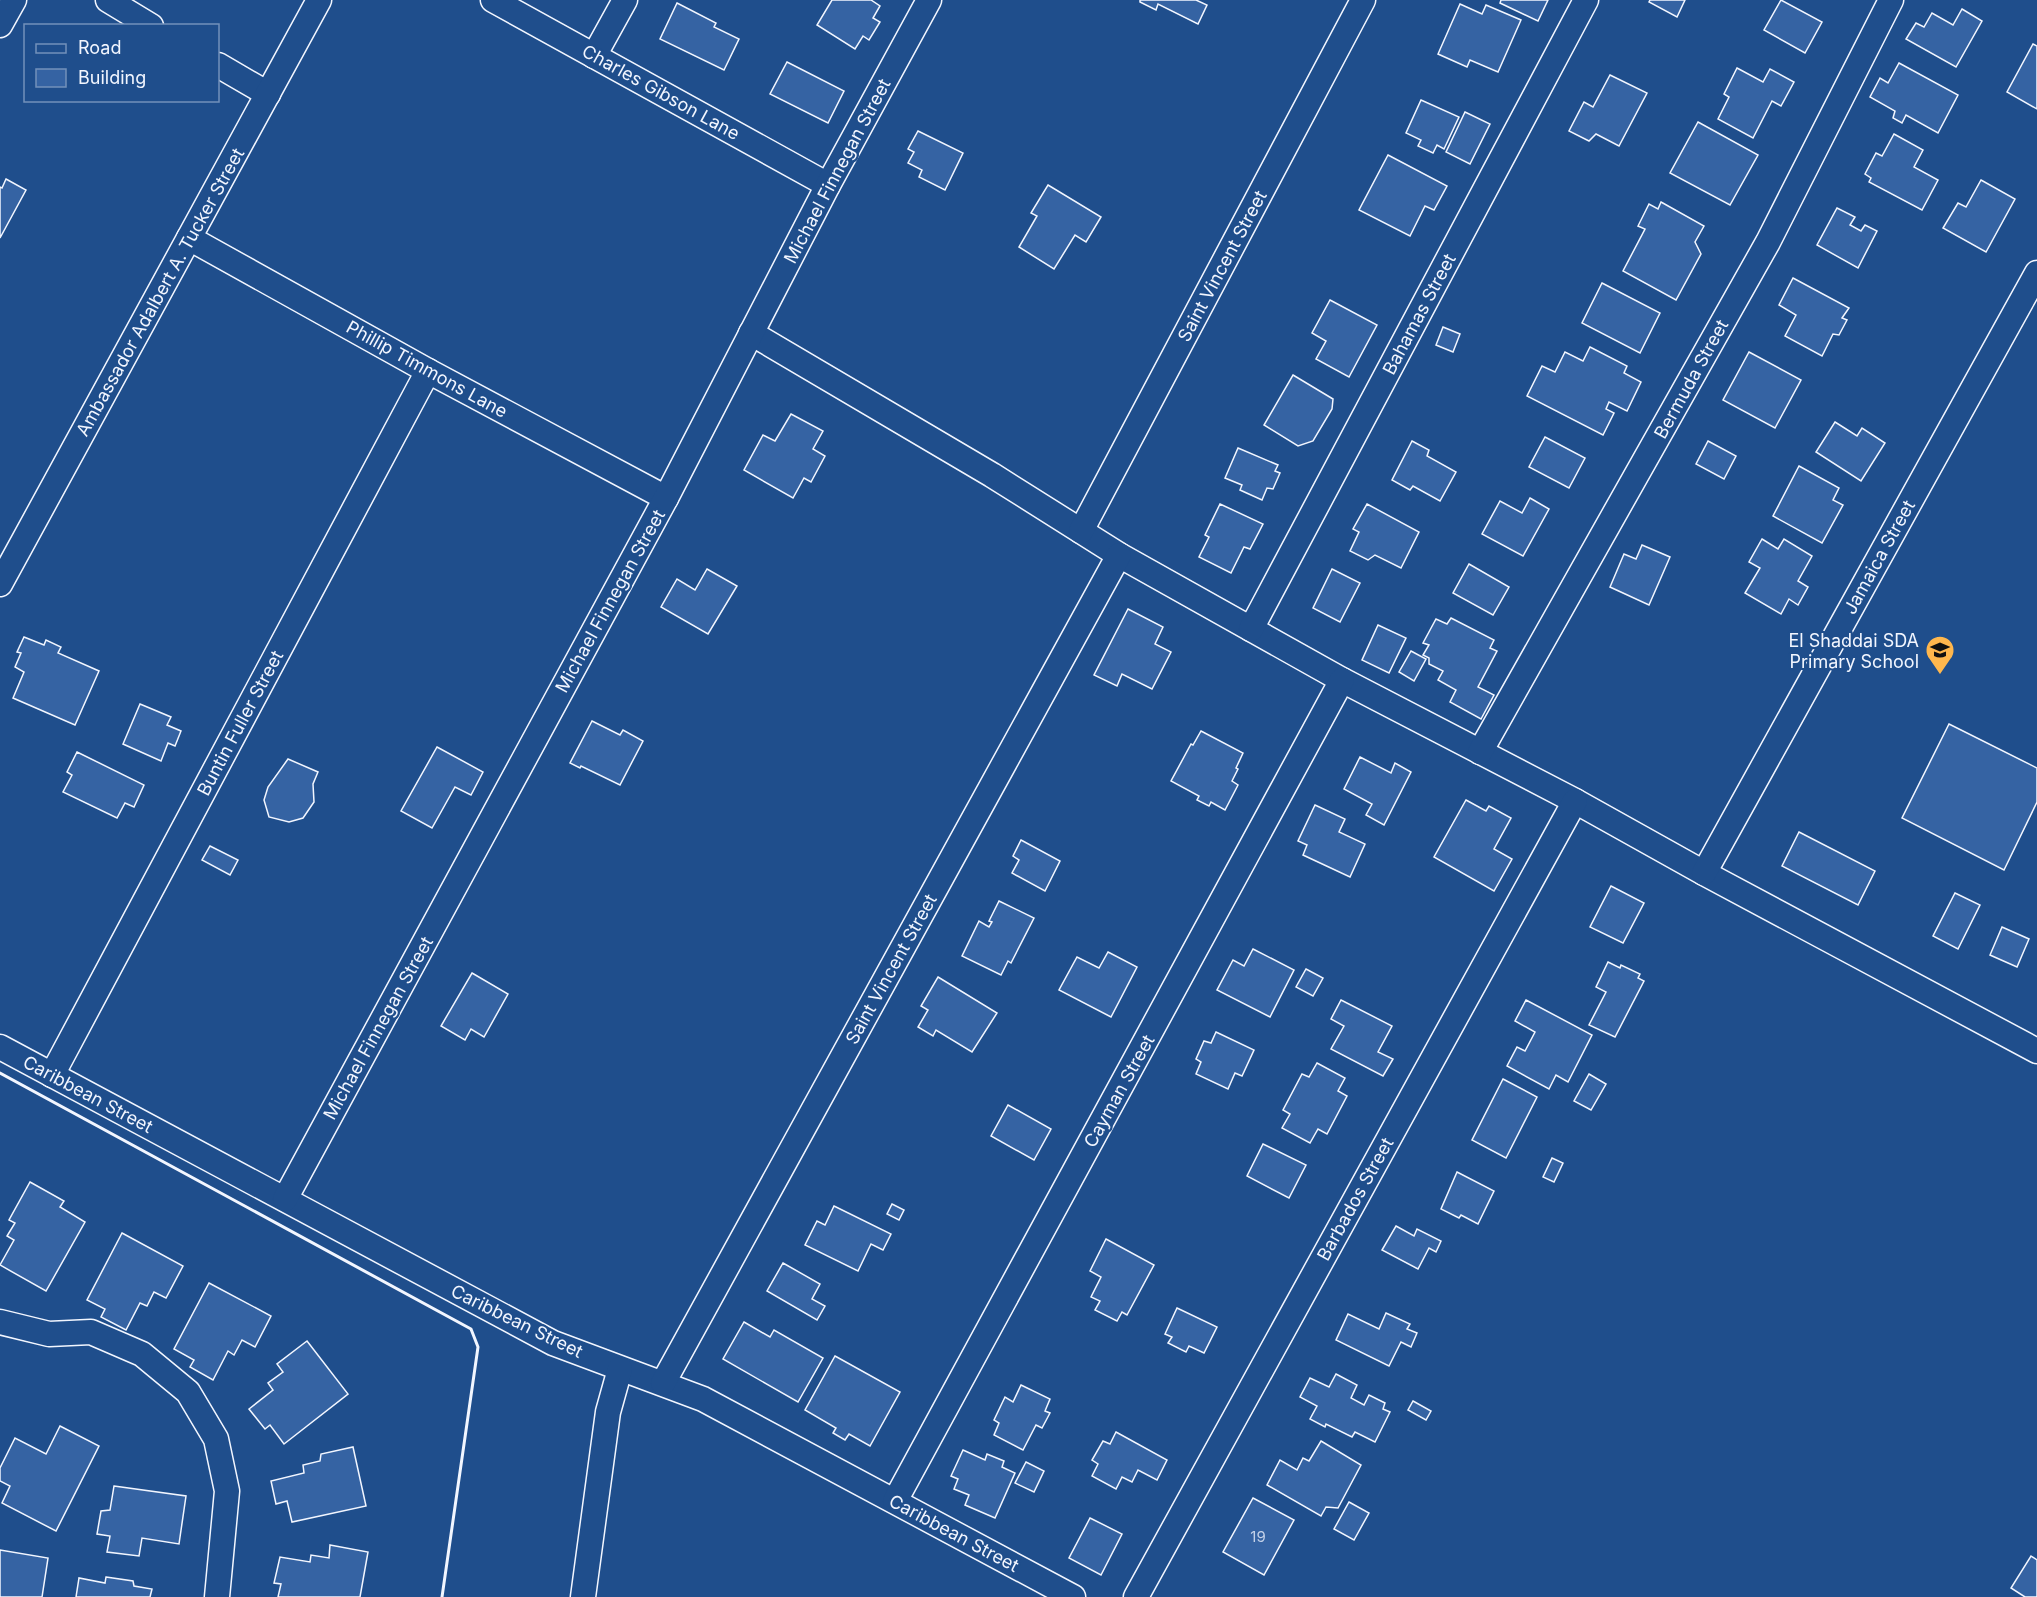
<svg xmlns="http://www.w3.org/2000/svg" width="2037" height="1597" font-family="Inter,sans-serif">
  <style>
    .building { fill: #3563a3; stroke: #f2f6ff; stroke-width: 1.5 }
    .lines { fill: none; stroke-linecap: round; stroke-linejoin: round }
    .street-casing { stroke: #f2f6ff; stroke-width: 27 }
    .street { stroke: #1f4e8c; stroke-width: 24 }
    .wall { stroke: #f2f6ff; stroke-width: 3 }
    .labels { text-anchor: middle; dominant-baseline: central; stroke-width: 4.5; stroke-linejoin: round; paint-order: stroke }
    .number-label { font-size: 15px; fill: #c3d1e8 }
    .street-label { font-size: 18px; fill: #f2f6ff; stroke: #1f4e8c }
    .poi-label { font-size: 18px; fill: #f2f6ff; stroke: #1f4e8c; text-anchor: end }
  </style>
  <rect width="100%" height="100%" fill="#1f4e8c"/>
  <g class="building">
    <polygon points="832,0 871,0 880,6 873,18 880,22 869,40 863,36 855,49 817,25"/>
    <polygon points="1140,0 1196,0 1207,5 1198,24 1158,4 1156,10 1140,2"/>
    <polygon points="1501,0 1548,0 1538,21 1500,3"/>
    <polygon points="1650,0 1685,0 1677,17 1649,2"/>
    <polygon points="1781,0 1822,22 1805,53 1764,30"/>
    <polygon points="677,3 716,23 714,27 739,39 724,70 660,39"/>
    <polygon points="1460,4 1482,14 1486,5 1521,20 1498,72 1470,60 1467,67 1438,54"/>
    <polygon points="1962,9 1982,21 1956,67 1906,39 1916,23 1924,27 1932,13 1953,25"/>
    <polygon points="2033,44 2037,46 2037,109 2007,92"/>
    <polygon points="787,62 844,91 828,123 770,94"/>
    <polygon points="1899,63 1958,95 1938,133 1906,115 1902,123 1893,118 1895,111 1870,97 1880,78 1888,83"/>
    <polygon points="1737,68 1763,82 1770,69 1794,82 1781,106 1772,101 1753,138 1718,119 1729,97 1724,94"/>
    <polygon points="1610,75 1647,93 1619,146 1596,134 1589,141 1569,131 1584,102 1593,107"/>
    <polygon points="1421,100 1459,117 1444,149 1437,145 1433,153 1418,146 1421,140 1406,133"/>
    <polygon points="1465,112 1490,124 1470,164 1446,152"/>
    <polygon points="1698,122 1758,155 1730,205 1670,173"/>
    <polygon points="918,131 963,153 945,190 919,177 922,170 908,163 914,152 908,149"/>
    <polygon points="1894,134 1923,150 1914,167 1938,180 1922,210 1869,182 1871,178 1865,174 1876,153 1882,156"/>
    <polygon points="1388,155 1447,186 1434,210 1425,206 1410,236 1359,210"/>
    <polygon points="6,179 26,190 0,238 0,187 2,188"/>
    <polygon points="1981,180 2015,199 1986,252 1943,228 1958,203 1966,207"/>
    <polygon points="1048,185 1101,217 1086,242 1075,235 1054,269 1019,247 1037,216 1031,213"/>
    <polygon points="1661,202 1704,226 1695,242 1701,254 1676,300 1623,271 1645,229 1638,226 1649,204 1658,209"/>
    <polygon points="1837,208 1855,217 1850,225 1861,231 1865,225 1877,231 1858,268 1817,245"/>
    <polygon points="1793,278 1849,308 1842,318 1847,320 1839,335 1833,334 1822,356 1785,336 1796,315 1779,305"/>
    <polygon points="1602,283 1660,313 1640,353 1582,323"/>
    <polygon points="1330,300 1377,325 1349,377 1316,359 1326,341 1312,333"/>
    <polygon points="1443,327 1460,334 1453,352 1436,345"/>
    <polygon points="1590,347 1627,366 1624,373 1641,382 1627,411 1609,402 1606,409 1614,413 1603,435 1527,396 1542,366 1555,372 1565,352 1583,361"/>
    <polygon points="1749,352 1801,380 1775,428 1723,400"/>
    <polygon points="1293,375 1333,399 1332,409 1313,441 1298,446 1264,425"/>
    <polygon points="791,414 823,431 813,449 825,456 811,482 804,478 793,498 744,470 763,435 775,441"/>
    <polygon points="1835,422 1857,436 1862,428 1885,443 1861,481 1816,452"/>
    <polygon points="1545,437 1585,458 1569,488 1529,467"/>
    <polygon points="1412,441 1429,450 1427,456 1456,472 1440,501 1413,486 1410,490 1392,480"/>
    <polygon points="1708,441 1736,456 1724,479 1696,464"/>
    <polygon points="1238,448 1278,465 1275,471 1280,473 1273,489 1267,488 1262,500 1240,490 1242,485 1225,478"/>
    <polygon points="1799,466 1839,488 1833,500 1843,505 1822,543 1773,516"/>
    <polygon points="1530,498 1549,509 1523,556 1482,534 1500,501 1522,513"/>
    <polygon points="1220,504 1263,524 1250,549 1244,547 1231,573 1199,557 1209,537 1205,535"/>
    <polygon points="1367,504 1419,532 1401,568 1375,555 1368,560 1350,551 1359,532 1353,529"/>
    <polygon points="1762,539 1778,549 1784,539 1812,556 1798,581 1808,587 1798,605 1789,599 1781,614 1745,593 1760,568 1749,562"/>
    <polygon points="1642,545 1670,557 1649,605 1610,587 1624,554 1636,559"/>
    <polygon points="1469,564 1509,587 1493,615 1453,593"/>
    <polygon points="707,569 737,586 708,634 661,607 677,579 695,590"/>
    <polygon points="1332,569 1360,583 1340,622 1313,608"/>
    <polygon points="1128,609 1163,627 1155,644 1171,652 1152,689 1122,674 1117,686 1094,675"/>
    <polygon points="1451,618 1494,640 1490,648 1497,651 1478,687 1494,695 1481,719 1450,702 1456,690 1438,680 1443,671 1429,664 1429,658 1423,655 1429,645 1423,643 1436,619 1447,624"/>
    <polygon points="1378,625 1406,638 1389,673 1362,660"/>
    <polygon points="24,637 44,645 46,640 61,647 58,653 99,671 75,725 13,698 24,672 15,667 21,653 17,652"/>
    <polygon points="1411,651 1426,659 1414,681 1399,672"/>
    <polygon points="140,704 171,717 167,725 181,731 175,746 168,743 161,761 123,744"/>
    <polygon points="592,721 620,735 623,730 643,741 620,785 581,766 580,768 570,763"/>
    <polygon points="1949,724 2037,768 2037,802 2004,870 1902,818"/>
    <polygon points="1201,731 1243,753 1236,768 1238,769 1232,781 1238,785 1225,810 1211,802 1209,806 1197,800 1199,796 1171,781 1191,744 1193,745"/>
    <polygon points="437,747 483,772 471,795 455,787 432,828 401,811"/>
    <polygon points="77,752 144,785 134,807 125,803 117,818 63,792 72,775 67,772"/>
    <polygon points="1360,757 1391,773 1395,763 1411,772 1384,825 1366,815 1372,804 1344,789"/>
    <polygon points="288,759 318,772 313,784 314,802 303,818 289,822 269,817 264,800 268,787"/>
    <polygon points="1466,800 1486,811 1489,806 1511,818 1494,849 1512,859 1494,891 1434,857"/>
    <polygon points="1315,805 1345,819 1339,832 1365,844 1350,877 1303,855 1307,845 1298,841"/>
    <polygon points="1799,832 1875,871 1858,905 1782,866"/>
    <polygon points="1021,840 1060,861 1045,891 1012,873 1019,860 1013,856"/>
    <polygon points="210,846 238,860 230,875 202,860"/>
    <polygon points="1611,886 1644,903 1623,943 1590,927"/>
    <polygon points="1955,893 1980,905 1958,949 1933,936"/>
    <polygon points="999,901 1034,918 1011,963 1008,961 1001,975 962,956 979,921 989,927 992,922 989,921"/>
    <polygon points="2002,927 2029,939 2017,967 1990,955"/>
    <polygon points="1253,949 1294,970 1270,1017 1217,990 1233,960 1244,966"/>
    <polygon points="1108,952 1137,967 1111,1017 1059,990 1077,957 1099,968"/>
    <polygon points="1608,962 1620,968 1621,965 1640,974 1638,978 1644,981 1615,1037 1589,1025 1606,992 1596,987"/>
    <polygon points="1306,969 1323,978 1313,996 1296,987"/>
    <polygon points="472,973 508,994 484,1037 471,1029 465,1040 441,1026"/>
    <polygon points="938,977 997,1013 972,1052 936,1030 933,1036 918,1027 928,1010 921,1006"/>
    <polygon points="1341,1000 1392,1026 1378,1052 1393,1059 1383,1076 1331,1049 1344,1026 1331,1019"/>
    <polygon points="1526,1000 1592,1035 1568,1082 1556,1075 1549,1089 1507,1066 1517,1047 1525,1051 1535,1032 1515,1021"/>
    <polygon points="1216,1032 1254,1050 1242,1076 1235,1073 1228,1089 1196,1074 1201,1062 1196,1059 1204,1041 1211,1043"/>
    <polygon points="1317,1063 1345,1078 1338,1091 1347,1096 1327,1134 1318,1129 1310,1143 1282,1128 1290,1114 1283,1110 1302,1074 1309,1077"/>
    <polygon points="1589,1074 1606,1084 1591,1110 1574,1101"/>
    <polygon points="1503,1079 1537,1097 1506,1158 1472,1140"/>
    <polygon points="1008,1105 1051,1129 1034,1160 991,1136"/>
    <polygon points="1263,1144 1306,1165 1289,1198 1247,1176"/>
    <polygon points="1552,1158 1563,1163 1554,1182 1543,1177"/>
    <polygon points="1457,1172 1494,1191 1478,1224 1461,1215 1459,1218 1441,1209"/>
    <polygon points="30,1182 64,1201 60,1207 85,1222 46,1291 0,1265 14,1240 7,1236 15,1223 9,1220"/>
    <polygon points="892,1204 904,1210 899,1220 887,1214"/>
    <polygon points="834,1206 891,1234 883,1250 871,1244 858,1271 805,1245 817,1221 825,1225"/>
    <polygon points="1396,1226 1414,1236 1417,1229 1441,1241 1436,1252 1429,1248 1418,1269 1382,1250"/>
    <polygon points="122,1233 183,1266 166,1298 154,1292 147,1306 140,1303 126,1330 101,1317 105,1309 87,1300"/>
    <polygon points="1106,1239 1154,1265 1127,1315 1122,1312 1117,1321 1095,1310 1100,1301 1091,1297 1101,1277 1090,1271"/>
    <polygon points="783,1263 820,1284 812,1299 825,1306 817,1320 767,1291"/>
    <polygon points="209,1283 271,1316 255,1347 242,1340 234,1355 228,1351 213,1380 190,1367 194,1360 174,1349"/>
    <polygon points="1177,1308 1217,1327 1204,1353 1189,1346 1186,1352 1168,1343 1172,1337 1165,1334"/>
    <polygon points="1386,1313 1410,1324 1407,1329 1417,1333 1411,1347 1401,1342 1389,1366 1336,1340 1348,1314 1379,1329"/>
    <polygon points="744,1322 770,1337 774,1330 823,1358 798,1402 723,1359"/>
    <polygon points="307,1341 348,1394 284,1444 270,1425 265,1429 249,1409 273,1390 268,1383 283,1372 277,1364"/>
    <polygon points="835,1356 900,1392 870,1446 849,1434 845,1440 833,1433 836,1428 805,1410"/>
    <polygon points="1336,1374 1357,1385 1351,1398 1364,1405 1369,1395 1385,1403 1383,1409 1390,1412 1375,1442 1355,1432 1352,1437 1326,1424 1325,1427 1310,1419 1317,1406 1300,1397 1310,1378 1329,1387"/>
    <polygon points="1021,1385 1050,1399 1045,1411 1050,1413 1042,1428 1036,1425 1023,1450 994,1435 999,1423 994,1420 1005,1397 1013,1402"/>
    <polygon points="1413,1401 1431,1411 1426,1420 1408,1410"/>
    <polygon points="60,1426 99,1446 56,1531 2,1503 10,1486 0,1481 0,1468 15,1438 46,1454"/>
    <polygon points="1116,1432 1167,1460 1157,1480 1138,1470 1132,1482 1122,1477 1116,1489 1092,1476 1098,1464 1092,1460 1103,1441 1110,1444"/>
    <polygon points="1321,1441 1361,1465 1338,1508 1326,1507 1321,1516 1267,1485 1280,1460 1297,1470 1303,1458 1309,1461"/>
    <polygon points="353,1447 366,1506 292,1522 287,1501 276,1504 271,1481 304,1473 303,1465 320,1461 321,1454"/>
    <polygon points="963,1450 985,1460 987,1454 1004,1461 1002,1467 1015,1473 995,1518 965,1505 969,1495 954,1489 958,1479 951,1476"/>
    <polygon points="1026,1462 1044,1471 1034,1492 1015,1483"/>
    <polygon points="114,1486 186,1496 179,1544 142,1538 139,1556 107,1552 110,1536 97,1534 101,1511 110,1510"/>
    <polygon points="1253,1498 1294,1520 1264,1575 1223,1552"/>
    <polygon points="1349,1502 1369,1513 1354,1540 1334,1529"/>
    <polygon points="1090,1518 1122,1534 1101,1575 1069,1558"/>
    <polygon points="330,1545 368,1552 360,1597 278,1597 281,1584 274,1583 280,1557 310,1562 311,1555 329,1558"/>
    <polygon points="0,1550 48,1558 42,1597 0,1597"/>
    <polygon points="2031,1556 2037,1560 2037,1597 2025,1597 2011,1588"/>
    <polygon points="106,1577 133,1581 134,1586 152,1589 150,1597 76,1597 79,1578 105,1583"/>
  </g>
  <g class="lines">
    <g class="street-casing">
      <g id="street">
        <polyline points="108,0 151,26"/>
        <polyline points="493,0 828,185"/>
        <polyline points="0,25 14,0"/>
        <polyline points="594,56 625,0"/>
        <polyline points="218,65 268,94"/>
        <polyline points="189,238 428,371 666,498"/>
        <polyline points="751,333 992,475 1119,555 1342,680 1575,801 1704,873 2037,1051"/>
        <polyline points="1081,531 1363,0"/>
        <polyline points="0,584 319,0"/>
        <polyline points="1251,629 1586,0"/>
        <polyline points="1480,752 1768,242 1891,0"/>
        <polyline points="1704,873 2037,273"/>
        <polyline points="0,1047 553,1343 703,1399 1073,1597"/>
        <polyline points="52,1075 428,371"/>
        <polyline points="285,1199 666,498 828,185 929,0"/>
        <polyline points="0,1322 49,1334 91,1332 142,1354 188,1392 216,1439 227,1491 217,1597"/>
        <polyline points="663,1383 1119,555"/>
        <polyline points="895,1501 1342,680"/>
        <polyline points="583,1597 608,1412 620,1369"/>
        <polyline points="1136,1597 1575,801"/>
      </g>
    </g>
    <use href="#street" class="street"/>
    <polyline class="wall" points="0,1073 471,1329 478,1347 442,1597"/>
  </g>
  <defs>
    <g id="school-pin" transform="scale(1.5)"><path d="M0 17L-7.5 6A9.5 9.5 0 1 1 7.5 6Z" fill="#ffb74d" stroke="#1f4e8c"/><path d="M0-5L7-2L0 1L-7-2ZM-4 1L0 2.5L4 1V4Q0 6-4 4Z" fill="#111"/></g>
  </defs>
  <g fill-rule="evenodd">
    <use href="#school-pin" x="1940" y="650"/>
  </g>
  <g class="labels">
    <g class="number-label">
      <text x="1258" y="1536">19</text>
    </g>
    <g class="street-label">
      <text transform="translate(661 92) rotate(29)">Charles Gibson Lane</text>
      <text transform="translate(837 171) rotate(-62)">Michael Finnegan Street</text>
      <text transform="translate(1222 266) rotate(-62)">Saint Vincent Street</text>
      <text transform="translate(160 292) rotate(-61)">Ambassador Adalbert A. Tucker Street</text>
      <text transform="translate(1419 314) rotate(-62)">Bahamas Street</text>
      <text transform="translate(427 369) rotate(29)">Phillip Timmons Lane</text>
      <text transform="translate(1691 379) rotate(-61)">Bermuda Street</text>
      <text transform="translate(1879 557) rotate(-61)">Jamaica Street</text>
      <text transform="translate(610 601) rotate(-61)">Michael Finnegan Street</text>
      <text transform="translate(240 723) rotate(-62)">Buntin Fuller Street</text>
      <text transform="translate(891 969) rotate(-61)">Saint Vincent Street</text>
      <text transform="translate(378 1028) rotate(-61)">Michael Finnegan Street</text>
      <text transform="translate(1119 1091) rotate(-61)">Cayman Street</text>
      <text transform="translate(88 1094) rotate(28)">Caribbean Street</text>
      <text transform="translate(1355 1199) rotate(-61)">Barbados Street</text>
      <text transform="translate(517 1321) rotate(26)">Caribbean Street</text>
      <text transform="translate(954 1533) rotate(28)">Caribbean Street</text>
    </g>
    <g class="poi-label">
      <text x="1919" y="640">El Shaddai SDA<tspan x="1919" dy="21">Primary School</tspan></text>
    </g>
  </g>
  <rect x="24" y="24" width="195" height="78" fill="#1f4e8c" stroke="#7391ba" stroke-width="1.5"/>
  <rect x="36" y="44" width="30" height="9" fill="#1f4e8c" stroke="#7391ba" stroke-width="1.5"/>
  <text x="78" y="54" font-size="18" fill="#f2f6ff">Road</text>
  <rect x="36" y="69" width="30" height="18" fill="#3563a3" stroke="#7391ba" stroke-width="1.5"/>
  <text x="78" y="84" font-size="18" fill="#f2f6ff">Building</text>
</svg>
